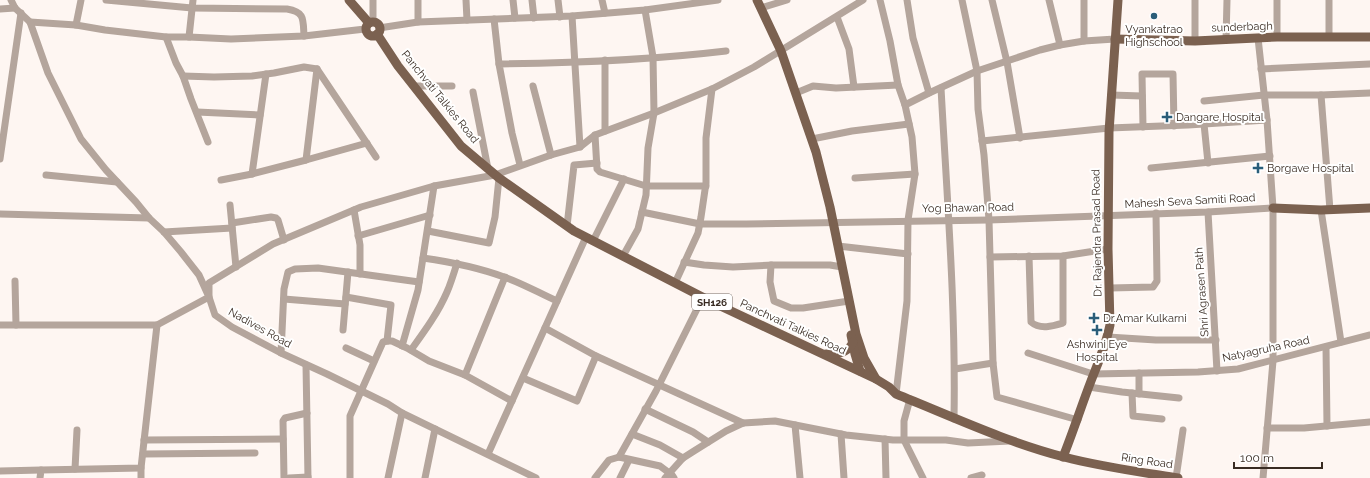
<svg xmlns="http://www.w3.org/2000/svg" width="1370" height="478" font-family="Raleway,sans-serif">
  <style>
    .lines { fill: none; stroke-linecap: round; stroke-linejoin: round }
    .minor { stroke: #b4a59c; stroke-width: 7 }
    .major { stroke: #7b6150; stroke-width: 9 }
    .poi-dot { fill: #2a5e7a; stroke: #fff; stroke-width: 1.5 }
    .labels { text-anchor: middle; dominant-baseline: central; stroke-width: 4; stroke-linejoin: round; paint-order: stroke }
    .shield { fill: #fff; stroke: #746b64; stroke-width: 1 }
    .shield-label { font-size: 10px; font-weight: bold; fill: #382b22 }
    .street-label { font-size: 11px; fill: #382b22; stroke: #fff }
    .poi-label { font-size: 11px; fill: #382b22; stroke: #fff; text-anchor: start }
  </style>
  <rect width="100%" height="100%" fill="#fef6f2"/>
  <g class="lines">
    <g class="minor">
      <path d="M106,0L192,8L287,9C305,12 303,19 304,36"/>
      <polyline points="373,0 373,22"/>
      <polyline points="466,0 467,20"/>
      <polyline points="513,0 515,18"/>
      <polyline points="532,0 534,18"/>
      <polyline points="558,0 560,17"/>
      <polyline points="602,0 605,13"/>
      <polyline points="880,0 890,41 898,85 905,105 912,137 915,174 908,220 907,301 896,394"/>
      <polyline points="907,0 913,38 929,93"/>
      <polyline points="992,0 1007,62 1020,138"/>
      <polyline points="1049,0 1060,45"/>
      <polyline points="1084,0 1084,41"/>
      <polyline points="1195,0 1195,41"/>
      <polyline points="1277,0 1277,37"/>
      <polyline points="1329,0 1329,37"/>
      <polyline points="761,8 787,0"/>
      <polyline points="0,9 15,8"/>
      <polyline points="572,16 580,147"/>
      <polyline points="837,17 849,49 854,87"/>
      <polyline points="494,19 499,64"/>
      <polyline points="30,22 76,25 105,30 166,37 189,37 231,39 304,36 365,29"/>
      <polyline points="418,22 418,0"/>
      <polyline points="76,25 81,0"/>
      <polyline points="379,28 418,22 572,16 645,10 718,0"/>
      <polyline points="166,37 176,63 183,76 191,99 208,142"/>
      <polyline points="189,37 193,0"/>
      <polyline points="1258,38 1267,120 1273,208 1273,361 1263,478"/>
      <polyline points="1226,40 1227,0"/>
      <polyline points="605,60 605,131"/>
      <polyline points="317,69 376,157"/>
      <polyline points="1261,69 1370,64"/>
      <polyline points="183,76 214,77 252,76 274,73 304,67 317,69 306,160 252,174 221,180"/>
      <polyline points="414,86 452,86"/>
      <polyline points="533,86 551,155"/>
      <path d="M941,88C947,198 956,308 954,419"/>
      <polyline points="473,92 488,169"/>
      <polyline points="796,93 813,86 836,88 898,85"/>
      <polyline points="1111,95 1142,96"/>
      <polyline points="1321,95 1330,210"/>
      <polyline points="1204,101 1264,95 1321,95 1370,93"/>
      <polyline points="905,105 929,93 977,71 1040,50 1060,45 1084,41 1115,39"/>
      <polyline points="197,112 260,115"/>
      <polyline points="1204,124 1208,163"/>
      <polyline points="1143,127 1142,74 1173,74 1174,126"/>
      <polyline points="595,135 597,169 600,172 646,186 706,186"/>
      <polyline points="812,139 852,131 909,124"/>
      <polyline points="982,141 1109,128 1188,125 1267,120"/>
      <polyline points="0,159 21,13"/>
      <polyline points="306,160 367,143"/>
      <path d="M520,165L512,133L499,64C574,63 651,60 726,51"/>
      <polyline points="1151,168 1270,156"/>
      <polyline points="252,174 266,74"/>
      <polyline points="46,175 117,182"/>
      <polyline points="855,178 915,174"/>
      <polyline points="230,205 236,267"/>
      <polyline points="354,210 360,245 360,274"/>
      <polyline points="1321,210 1341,342"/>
      <polyline points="642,212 700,224 746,224 989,220 1208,212 1273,208"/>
      <polyline points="1208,212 1217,371"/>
      <polyline points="0,214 149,218"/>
      <polyline points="232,223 271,217 276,218 278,220 284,240"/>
      <polyline points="567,226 574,165 597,163"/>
      <polyline points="428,231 489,243 495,217 499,178"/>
      <polyline points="164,232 232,228"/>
      <polyline points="358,236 430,215"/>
      <polyline points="593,241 624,179"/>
      <polyline points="838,246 908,254"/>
      <polyline points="623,256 638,229 646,195 648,148 654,113 653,57 645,10"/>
      <path d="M1029,256L1031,322C1040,330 1053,326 1063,323V256"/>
      <polyline points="990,257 1063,256 1108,249"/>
      <path d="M423,258C451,262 477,267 504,277C522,283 539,293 557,301"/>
      <polyline points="684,262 704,265 733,267 773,265 830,265 842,267"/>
      <polyline points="771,265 770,282 774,301 791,308 803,308 849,301"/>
      <polyline points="15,281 16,325"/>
      <polyline points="675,283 698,233 701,217 706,183 706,138 712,89"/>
      <polyline points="1110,288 1153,287 1157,281 1156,213"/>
      <polyline points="346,297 391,305 387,341"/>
      <polyline points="284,299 345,304"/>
      <polyline points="0,325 157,325 209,297 199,275 181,252 164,232 149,218 136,202 106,170 81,139 48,73 30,22 15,8 11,0"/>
      <polyline points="545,328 596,356"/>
      <polyline points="343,330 348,272"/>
      <polyline points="1108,337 1156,340 1216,340"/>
      <polyline points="402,346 418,290 434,186"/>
      <polyline points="1326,347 1327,426"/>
      <polyline points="346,348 374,361"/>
      <path d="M411,350C424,332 438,313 447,292C451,283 454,273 457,263"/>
      <polyline points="281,353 284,289 288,272 295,269 318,268 419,282"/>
      <polyline points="1028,353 1093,374 1198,372 1238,369 1370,335"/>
      <polyline points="993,363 997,397 1078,420"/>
      <polyline points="306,365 308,478"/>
      <polyline points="955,369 993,363 989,220 984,155 978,109 977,71 962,0"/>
      <polyline points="465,375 505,277"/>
      <polyline points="523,378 577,401 596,356 743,423"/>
      <polyline points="1089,387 1122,392 1179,398"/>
      <polyline points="1132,393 1133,416 1162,419"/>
      <polyline points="1139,394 1139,373"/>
      <polyline points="910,399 904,421 904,440 923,478"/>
      <polyline points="645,409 693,432 708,442"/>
      <polyline points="795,425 800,478"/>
      <polyline points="1267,428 1304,428 1370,422"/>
      <polyline points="632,434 660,445 683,458"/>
      <polyline points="841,434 844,478"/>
      <polyline points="885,439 886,478"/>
      <polyline points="144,440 283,439"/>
      <polyline points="143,454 255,453"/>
      <polyline points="488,454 586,237"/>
      <polyline points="619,457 656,391 703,297"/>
      <polyline points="75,469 77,430"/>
      <polyline points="0,471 41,470"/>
      <polyline points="40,478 41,470 141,468 157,325"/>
      <polyline points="141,478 141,468"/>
      <polyline points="284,478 283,421 285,418 307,413"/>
      <polyline points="289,478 308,477"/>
      <polyline points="350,478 350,416 383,342 387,341 392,341 407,348 429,361 465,375 512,401"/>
      <polyline points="388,478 402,413"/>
      <polyline points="425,478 435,429"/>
      <polyline points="536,478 402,413 388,404 327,374 281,353 232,327 215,315 209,297 209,283 273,244 361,207 434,186 495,175 551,155 580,147 595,135 654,113 712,89 754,67 863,0"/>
      <polyline points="595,478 609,460 619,457 660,466 672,475 674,478"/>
      <polyline points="620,478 629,460"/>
      <polyline points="665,478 683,458 694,451 726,431 743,423 775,421 846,435 893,440 946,440 968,443 1010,441"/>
      <polyline points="971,478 982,475"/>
      <polyline points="1176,478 1183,430"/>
    </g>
    <g class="major">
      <polyline points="349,0 369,23"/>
      <polyline points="757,0 781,51 816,152 830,207 856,334 864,358 876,379"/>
      <circle cx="373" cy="29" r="7"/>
      <path d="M377,34L398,66L461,146L499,178L574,231L714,303L876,379L889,387L896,394C951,416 1006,442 1064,457C1102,467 1140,472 1178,478"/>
      <polyline points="1115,39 1195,41 1277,37 1370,37"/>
      <polyline points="1273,208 1321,210 1370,208"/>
      <polyline points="851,335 855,354 860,371"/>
      <path d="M826,354C838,355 848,353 853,342"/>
      <path d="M1063,457C1073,432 1081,407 1091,381C1098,363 1106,345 1110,325L1108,249L1109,132L1118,0"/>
    </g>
  </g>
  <g class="poi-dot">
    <circle cx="1154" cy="16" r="4"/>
    <path d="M1165 111h4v4h4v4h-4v4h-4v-4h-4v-4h4z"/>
    <path d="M1256 162h4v4h4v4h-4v4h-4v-4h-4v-4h4z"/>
    <path d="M1092 312h4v4h4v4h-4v4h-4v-4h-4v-4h4z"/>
    <path d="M1095 324h4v4h4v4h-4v4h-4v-4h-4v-4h4z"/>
  </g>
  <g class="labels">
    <rect class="shield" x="692" y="294" width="40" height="16" rx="3"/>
    <g class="shield-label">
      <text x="712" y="302">SH126</text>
    </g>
    <g class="street-label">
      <text transform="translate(1242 27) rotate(-2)">sunderbagh</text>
      <text transform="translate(440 97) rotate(51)">Panchvati Talkies Road</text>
      <text transform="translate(1190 201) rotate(-3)">Mahesh Seva Samiti Road</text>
      <text transform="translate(968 208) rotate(-1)">Yog Bhawan Road</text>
      <text transform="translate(1097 233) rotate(-91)">Dr. Rajendra Prasad Road</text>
      <text transform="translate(1202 292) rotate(-94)">Shri Agrasen Path</text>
      <text transform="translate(793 327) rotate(25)">Panchvati Talkies Road</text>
      <text transform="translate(260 328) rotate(29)">Nadives Road</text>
      <text transform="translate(1266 349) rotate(-12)">Natyagruha Road</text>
      <text transform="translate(1147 461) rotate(8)">Ring Road</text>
    </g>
    <g class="poi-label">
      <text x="1154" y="29" text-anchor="middle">Vyankatrao<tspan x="1154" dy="13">Highschool</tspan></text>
      <text x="1176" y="117">Dangare Hospital</text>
      <text x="1267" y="168">Borgave Hospital</text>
      <text x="1103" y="318">Dr.Amar Kulkarni</text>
      <text x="1097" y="344" text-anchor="middle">Ashwini Eye<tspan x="1097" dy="13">Hospital</tspan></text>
    </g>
  </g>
  <path d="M1234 462v6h88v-6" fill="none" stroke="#382b22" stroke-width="2"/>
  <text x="1240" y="462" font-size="12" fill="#382b22" stroke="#ffffff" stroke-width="3" paint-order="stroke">100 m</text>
</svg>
